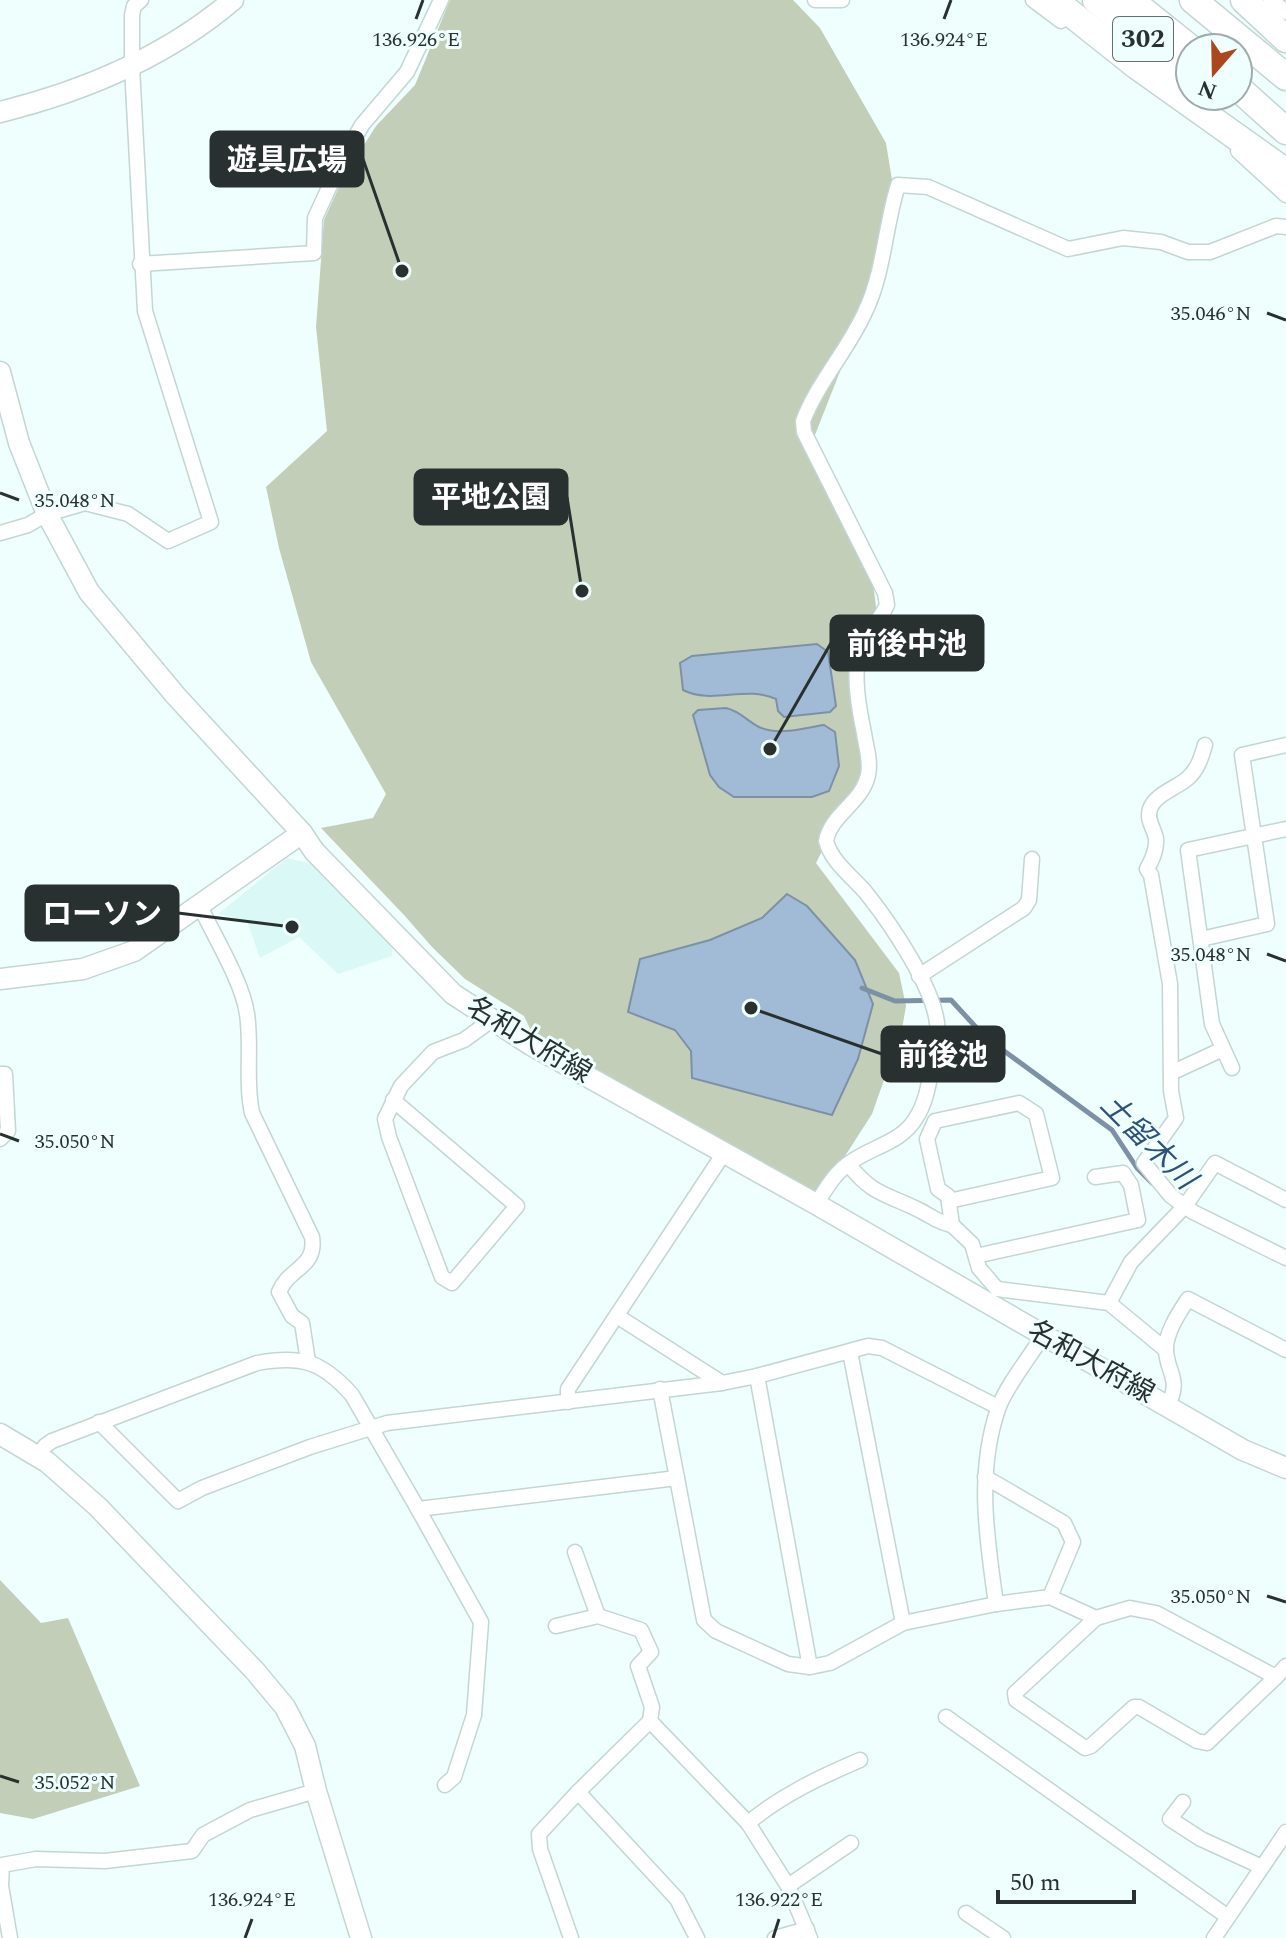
<svg xmlns="http://www.w3.org/2000/svg" width="1286" height="1938" font-family="Spectral,'Noto Sans JP',serif">
  <style>
    .built { fill: #daf8f5 }
    .green { fill: #c3ceb9 }
    .water { fill: #a1bbd6; stroke: #7d91a4; stroke-width: 2 }
    .lines { fill: none; stroke-linecap: round; stroke-linejoin: round }
    .stream { stroke: #7d91a4; stroke-width: 5 }
    .street-casing { stroke: #c2d6d4; stroke-width: 17 }
    .secondary-casing { stroke: #c2d6d4; stroke-width: 23 }
    .highway-casing { stroke: #c2d6d4; stroke-width: 29 }
    .street { stroke: #fff; stroke-width: 14 }
    .secondary { stroke: #fff; stroke-width: 20 }
    .highway { stroke: #fff; stroke-width: 26 }
    .ticks { fill: none; stroke: #293030; stroke-width: 3 }
    .labels { text-anchor: middle; dominant-baseline: central; stroke-width: 6; stroke-linejoin: round; paint-order: stroke }
    .shield { fill: #eefffd; stroke: #646e6e; stroke-width: 2 }
    .shield-label { font-size: 26px; font-weight: bold; fill: #293030 }
    .street-label { font-size: 28px; fill: #293030; stroke: #eefffd }
    .water-label { font-size: 30px; font-style: italic; fill: #2b5379; stroke: #eefffd }
    .ticks-label { font-size: 20px; text-anchor: middle; fill: #293030; stroke: #eefffd; stroke-width: 6; stroke-linejoin: round; paint-order: stroke }
    .leader { fill: none; stroke: #293030; stroke-width: 3 }
    .callout-dot { fill: #293030; stroke: #eefffd; stroke-width: 3 }
    .callout { fill: #293030; stroke: #293030; stroke-width: 3 }
    .callout-label { font-size: 30px; text-anchor: middle; font-weight: bold; fill: #fff }
  </style>
  <rect width="100%" height="100%" fill="#eefffd"/>
  <polygon class="built" points="287,858 312,864 392,948 392,956 338,974 299,937 260,958 247,921 218,914"/>
  <g class="green">
    <polygon points="450,0 793,0 820,28 886,143 894,192 878,275 811,445 871,568 877,614 862,667 866,764 816,863 899,973 906,1006 902,1029 872,1114 818,1198 534,1037 524,1016 465,979 432,947 404,915 321,828 373,818 386,794 311,662 279,548 266,487 327,431 316,327 324,220 343,178 376,126 415,85"/>
    <polygon points="0,1580 41,1623 68,1618 140,1786 33,1819 0,1813"/>
  </g>
  <g class="water">
    <path d="M817,644L828,652L836,706L830,712L784,717L778,711L776,699C746,685 712,705 683,690L680,663L692,656Z"/>
    <path d="M726,708C740,711 747,721 759,727C779,736 804,728 824,725L835,732L839,766L829,791L812,797H734L719,787L710,775L693,715L698,710Z"/>
    <polygon points="787,894 807,906 855,960 873,1004 858,1059 832,1115 692,1078 691,1051 675,1030 628,1012 640,959 710,940 762,918"/>
  </g>
  <g class="lines">
    <polyline class="stream" points="862,988 895,1001 951,1000 985,1037 1112,1130 1137,1168 1152,1183"/>
    <g class="street-casing">
      <g id="street">
        <polyline points="815,0 842,0"/>
        <polyline points="1033,0 1061,21"/>
        <polyline points="1271,0 1286,12"/>
        <polyline points="1238,151 1286,195"/>
        <polyline points="140,264 314,253 315,218 338,168 362,125 407,72 441,0"/>
        <polyline points="0,533 28,525 47,514 85,503 128,514 168,541 211,522 145,311 132,67 132,15 134,6 141,0"/>
        <path d="M1205,745C1201,758 1198,769 1188,778C1177,788 1155,794 1150,809C1146,821 1155,829 1156,839C1157,850 1152,860 1147,869L1151,875L1170,984L1171,1091L1176,1118L1144,1163L1171,1196L1193,1212L1286,1258"/>
        <path d="M200,906C214,936 243,983 247,1014C252,1047 245,1080 252,1113L312,1237C317,1268 289,1267 279,1292L292,1316L302,1323L308,1361"/>
        <polyline points="1201,939 1267,924 1242,755 1286,745"/>
        <polyline points="919,976 1024,908 1029,900 1032,859"/>
        <polyline points="1232,1068 1212,1024 1188,850 1286,829"/>
        <polyline points="1171,1073 1223,1049"/>
        <polyline points="0,1074 5,1074 8,1131 0,1139"/>
        <polyline points="393,1100 517,1206 452,1283 442,1277 389,1137 385,1119 401,1086 433,1052 464,1040 493,1019"/>
        <path d="M848,1164C873,1195 884,1193 917,1209C930,1215 938,1223 952,1225"/>
        <polyline points="949,1201 1052,1178 1036,1114 1019,1103 935,1121 927,1139 938,1189 948,1196 952,1225 972,1244 979,1268 997,1289 1109,1303 1166,1350"/>
        <path d="M816,1204C826,1189 835,1172 851,1162C873,1146 901,1143 916,1118C925,1104 928,1088 931,1072C934,1056 939,1038 937,1023C933,986 890,923 867,894C853,877 832,863 826,841C831,814 862,803 868,775C871,761 866,747 864,733C859,709 853,677 859,653C864,635 879,622 887,605L885,593L804,432L803,421C818,382 848,350 865,312C884,273 885,226 898,185L928,187L1068,249L1123,238L1161,242L1188,252H1210L1276,226L1286,227"/>
        <polyline points="976,1256 1138,1220 1131,1185 1123,1173 1095,1177"/>
        <polyline points="1109,1303 1131,1262 1185,1206 1215,1163 1286,1200"/>
        <polyline points="617,1316 722,1383"/>
        <polyline points="850,1352 903,1623"/>
        <polyline points="757,1376 810,1667"/>
        <polyline points="660,1389 704,1620 716,1631 788,1664 810,1667 830,1663 903,1623 996,1604 1050,1597 1096,1618 1130,1608 1156,1613 1276,1677 1286,1666"/>
        <polyline points="568,1402 568,1389 724,1153"/>
        <path d="M1168,1406C1181,1378 1168,1375 1166,1351C1165,1333 1179,1313 1188,1299L1286,1350"/>
        <polyline points="99,1422 178,1501 202,1488 310,1447 387,1423 722,1383 757,1376 868,1346 882,1348 998,1407"/>
        <path d="M38,1457L45,1446L52,1441L257,1363C301,1355 322,1361 352,1395L418,1509L677,1478"/>
        <polyline points="985,1477 1064,1523 1073,1542 1050,1597"/>
        <polyline points="418,1509 481,1622 474,1715 454,1777 445,1785"/>
        <polyline points="575,1552 598,1616"/>
        <path d="M996,1604C987,1539 976,1474 998,1409C1005,1388 1030,1356 1043,1336"/>
        <polyline points="1096,1618 1015,1693 1016,1700 1085,1748 1091,1746 1134,1707 1139,1707 1197,1741 1207,1743 1276,1677"/>
        <polyline points="556,1626 598,1616 641,1630 651,1652 638,1666 652,1707 650,1721 578,1792 539,1834 540,1849 571,1938"/>
        <polyline points="946,1717 1228,1917"/>
        <polyline points="650,1721 748,1823 788,1886 810,1938"/>
        <polyline points="578,1792 677,1899 697,1938"/>
        <polyline points="1183,1802 1170,1819 1201,1839 1262,1867"/>
        <path d="M748,1823C782,1795 820,1777 860,1760"/>
        <polyline points="788,1886 851,1843"/>
        <polyline points="966,1913 1003,1938"/>
        <polyline points="10,1938 1,1886 2,1865 36,1859 105,1861 192,1851 203,1835 250,1810 316,1791"/>
        <polyline points="775,1938 807,1929"/>
        <polyline points="1214,1938 1286,1832"/>
      </g>
    </g>
    <g class="secondary-casing">
      <g id="secondary">
        <path d="M0,112C85,91 166,57 233,0"/>
        <polyline points="0,372 19,443 47,514 89,592 176,696 302,833 314,851 453,994 531,1045 816,1204 1243,1450 1286,1468"/>
        <polyline points="0,979 83,969 134,951 302,833"/>
        <polyline points="0,1434 47,1462 98,1507 255,1671 285,1707 305,1746 316,1791 361,1938"/>
      </g>
    </g>
    <g class="highway-casing">
      <g id="highway">
        <polyline points="1054,0 1137,66 1286,172"/>
        <polyline points="1096,0 1190,78"/>
        <polyline points="1130,0 1190,48"/>
        <polyline points="1193,0 1286,77"/>
        <polyline points="1244,0 1286,39"/>
        <polyline points="1238,88 1286,131"/>
      </g>
    </g>
    <use href="#street" class="street"/>
    <use href="#secondary" class="secondary"/>
    <use href="#highway" class="highway"/>
  </g>
  <path class="ticks" d="M416,19L423,0M944,19L951,0M1267,313L1286,320M0,493L19,500M1267,954L1286,961M0,1134L19,1141M1267,1596L1286,1602M0,1776L19,1782M245,1938L252,1919M773,1938L779,1919"/>
  <g class="labels">
    <rect class="shield" x="1113" y="17" width="60" height="44" rx="6"/>
    <g class="shield-label">
      <text x="1143" y="39">302</text>
    </g>
    <g class="street-label">
      <text transform="translate(529 1040) rotate(31)">名和大府線</text>
      <text transform="translate(1091 1362) rotate(29)">名和大府線</text>
    </g>
    <g class="water-label">
      <text transform="translate(1148 1142) rotate(45)">土留木川</text>
    </g>
  </g>
  <g class="ticks-label">
    <text x="416" y="46">136.926°E</text>
    <text x="944" y="46">136.924°E</text>
    <text x="1211" y="320">35.046°N</text>
    <text x="75" y="507">35.048°N</text>
    <text x="1211" y="961">35.048°N</text>
    <text x="75" y="1148">35.050°N</text>
    <text x="1211" y="1603">35.050°N</text>
    <text x="75" y="1789">35.052°N</text>
    <text x="252" y="1906">136.924°E</text>
    <text x="779" y="1906">136.922°E</text>
  </g>
  <path class="leader" d="M402 271L363 159M582 591L567 497M770 749L831 643M292 927L178 913M751 1008L882 1054"/>
  <g class="callout-dot">
    <circle cx="402" cy="271" r="8"/>
    <circle cx="582" cy="591" r="8"/>
    <circle cx="770" cy="749" r="8"/>
    <circle cx="292" cy="927" r="8"/>
    <circle cx="751" cy="1008" r="8"/>
  </g>
  <g class="callout">
    <rect x="211" y="132" width="152" height="54" rx="8"/>
    <rect x="415" y="470" width="152" height="54" rx="8"/>
    <rect x="831" y="616" width="152" height="54" rx="8"/>
    <rect x="26" y="886" width="152" height="54" rx="8"/>
    <rect x="882" y="1027" width="122" height="54" rx="8"/>
  </g>
  <g class="callout-label">
    <text x="287" y="170">遊具広場</text>
    <text x="491" y="507">平地公園</text>
    <text x="907" y="654">前後中池</text>
    <text x="102" y="924">ローソン</text>
    <text x="943" y="1065">前後池</text>
  </g>
  <g transform="translate(1214 72) rotate(200)"><circle r="38" fill="#eefffd" stroke="#9facab" stroke-width="2"/>
  <path d="M0-6L14 30L0 20L-14 30Z" fill="#ac461c"/>
  <text y="-12" font-size="22" font-weight="bold" text-anchor="middle" fill="#293030">N</text>
  </g>
  <path d="M998 1890v12h136v-12" fill="none" stroke="#293030" stroke-width="4"/>
  <text x="1010" y="1890" font-size="24" fill="#293030" stroke="#eefffd" stroke-width="6" paint-order="stroke">50 m</text>
</svg>
